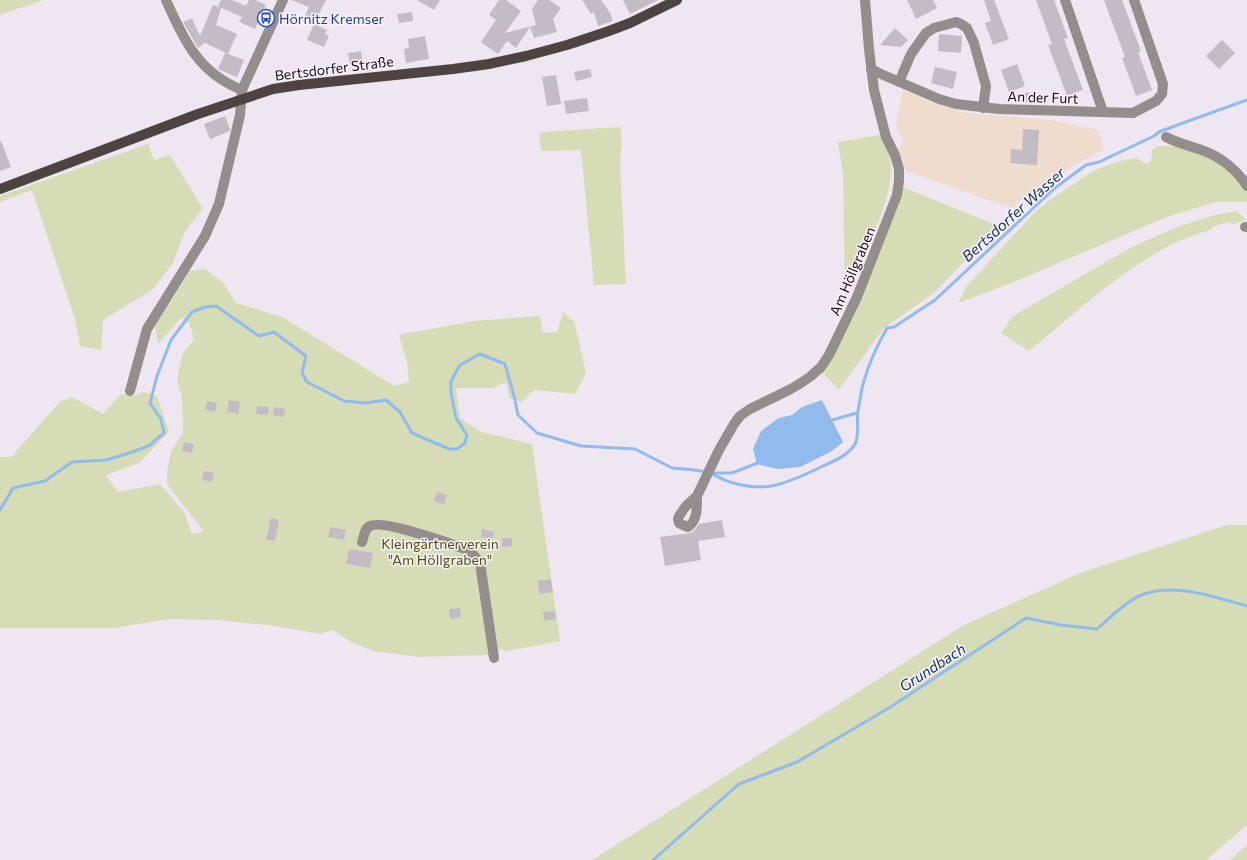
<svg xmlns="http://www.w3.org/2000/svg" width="1247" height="860" font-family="Commissioner,sans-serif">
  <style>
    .commercial { fill: #efdccc }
    .green { fill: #d6dcb5 }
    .water { fill: #91baed }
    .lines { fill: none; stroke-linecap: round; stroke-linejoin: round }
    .stream { stroke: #91baed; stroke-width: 3 }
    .building { fill: #c4bcc5 }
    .minor { stroke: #938d8c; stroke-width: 10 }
    .major { stroke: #4d4441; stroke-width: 10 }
    .labels { text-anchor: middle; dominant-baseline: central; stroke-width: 3; stroke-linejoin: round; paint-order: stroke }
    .transit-label { font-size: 14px; fill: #164399; stroke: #fcf3fd; text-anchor: start }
    .street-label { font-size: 14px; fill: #0e0b0e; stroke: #fcf3fd }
    .park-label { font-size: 14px; fill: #494f01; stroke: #fcf3fd }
    .water-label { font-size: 15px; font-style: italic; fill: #0a3462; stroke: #fcf3fd }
  </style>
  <rect width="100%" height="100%" fill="#eee6f0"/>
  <polygon class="commercial" points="903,90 932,103 965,113 1050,120 1098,130 1104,149 1044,182 1012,208 906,171 898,149 903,141 896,125"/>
  <g class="green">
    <polygon points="0,0 43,0 0,15"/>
    <polygon points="620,127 622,138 620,164 626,284 594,285 581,150 541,151 539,134 544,132"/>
    <path d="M880,135C886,145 891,154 891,166C892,203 863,258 845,289L843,176L838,142Z"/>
    <polygon points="148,144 154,160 170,155 203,209 185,231 173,263 153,289 103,320 101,350 80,346 75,319 32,190 0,202 0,196"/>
    <polygon points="1157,146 1170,146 1191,149 1215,158 1243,184 1247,192 1247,202 1216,202 1169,216 1021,279 958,303 966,287 1035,212 1051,199 1095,170 1117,162 1136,158 1147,164 1151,162 1152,150"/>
    <polygon points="903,187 998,226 935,292 884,328 839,389 820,371 896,211"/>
    <path d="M1237,211L1246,220L1233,224L1229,222L1214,226L1212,229C1198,234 1182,239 1169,246C1117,273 1074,314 1029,351L1001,333L1013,316L1132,247L1177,227L1215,215Z"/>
    <polygon points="205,269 223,283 236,303 282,317 394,386 409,382 407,362 399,335 473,321 540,316 543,333 557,332 563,312 574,321 586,373 575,394 535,390 521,402 510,398 506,382 493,388 456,388 460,418 481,432 532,444 560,641 506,651 497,648 490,650 488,655 419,657 374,651 353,643 333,630 320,634 276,626 216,620 168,619 113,628 0,628 0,457 11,457 60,402 72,397 103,414 121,394 132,396 144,392 157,396 169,432 139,463 106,475 118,492 160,484 184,512 192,534 204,532 167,484 167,471 171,451 183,433 182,399 177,379 183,353 194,340 189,322 182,317 158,344 155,326 190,271"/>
    <polygon points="1227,525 1247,525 1247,825 1206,860 592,860 629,837 964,625 1080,573"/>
    <polygon points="1247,845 1247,860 1230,860"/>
  </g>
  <polygon class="water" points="822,400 843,442 832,451 800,467 777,469 757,464 753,449 761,431 779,418 792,415 802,407"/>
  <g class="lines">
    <g class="stream">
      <polyline points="829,422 832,420 857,413"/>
      <path d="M711,473C728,484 752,489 772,486C790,482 807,474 823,466C834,461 849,455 855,444C860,434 856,421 858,411C860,401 861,390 864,381C869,363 878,344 887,328L894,327L935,300L1027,214L1055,188L1086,165L1099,162L1154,136L1159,132L1172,127L1247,100"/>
      <polyline points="0,510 13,488 45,481 72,462 106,460 133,452 150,445 164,433 161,419 150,403 157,376 171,340 192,312 205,307 216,306 259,336 274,332 306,356 302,373 307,382 344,401 365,403 386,400 400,412 412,433 449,449 457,449 465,443 467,435 456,418 451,393 451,381 460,365 480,354 505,364 514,396 518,415 537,433 581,446 635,449 672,468 695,470 711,473 732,473 760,462"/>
      <path d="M653,860L739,784L797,762L889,708L1026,618L1061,625L1097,629C1109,619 1126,601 1141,595C1176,582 1213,597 1247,606"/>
    </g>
  </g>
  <g class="building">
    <polygon points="221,0 232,0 246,6 249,0 255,0 266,5 255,29 239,22 242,17 219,7 221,8 216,25 237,34 228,54 244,60 237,77 218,69 225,53 228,54 205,43 198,48 183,22 192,18 200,36 213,5 218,7"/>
    <polygon points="291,0 326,0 315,22 304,17 309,7"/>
    <polygon points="417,0 440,0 434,10"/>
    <polygon points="499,0 506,0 521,11 505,33 536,25 532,9 538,0 549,0 561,8 553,19 557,32 534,38 530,27 516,48 507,41 498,54 481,42 496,20 489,15"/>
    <polygon points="582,0 601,0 610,13 613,21 598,26 594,12 591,14"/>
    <polygon points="623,0 658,0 630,14"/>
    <polygon points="907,0 933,0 937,8 916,19"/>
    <polygon points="984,0 994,0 1009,39 993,45 985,23 991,21"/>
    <polygon points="1036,0 1054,0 1068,38 1064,39 1083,90 1067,96 1048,45 1052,44"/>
    <polygon points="1104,0 1122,0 1141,51 1138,52 1152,90 1136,96 1122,58 1125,57"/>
    <polygon points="412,12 413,21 399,23 397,14"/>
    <polygon points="314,24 327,30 325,34 329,36 324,47 307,40"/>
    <polygon points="895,28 908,40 901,47 880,45"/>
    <polygon points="939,34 962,36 961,53 938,51"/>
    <polygon points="425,36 429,59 406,63 404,49 409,48 408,39"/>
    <polygon points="1222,40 1235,53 1219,69 1206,56"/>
    <polygon points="361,51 363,64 350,66 348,53"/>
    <polygon points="1017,64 1025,86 1009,92 1001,70"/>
    <polygon points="935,67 957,72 953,89 931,83"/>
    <polygon points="590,69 592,77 576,81 574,72"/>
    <polygon points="556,75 561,104 547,106 542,77"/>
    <polygon points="1029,92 1032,101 1023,103 1020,95"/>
    <polygon points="587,98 589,111 566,114 564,101"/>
    <polygon points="225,116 230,129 230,131 210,139 204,124"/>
    <polygon points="1023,129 1039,130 1037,165 1010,163 1011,149 1022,150"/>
    <polygon points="0,141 1,141 11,167 0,171"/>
    <polygon points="229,400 240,402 238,414 227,412"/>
    <polygon points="207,401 217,403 215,412 205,410"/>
    <polygon points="257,406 269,407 268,415 256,414"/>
    <polygon points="274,407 285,409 284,417 273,415"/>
    <polygon points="184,442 194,444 192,453 182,451"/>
    <polygon points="204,471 214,473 212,482 202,480"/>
    <polygon points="437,492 447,495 444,504 434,501"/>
    <polygon points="271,518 279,520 275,541 266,540"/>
    <polygon points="722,520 725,537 698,541 701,560 665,566 660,537 690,533 693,532 699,524"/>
    <polygon points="330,527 346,530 344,540 328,537"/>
    <polygon points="482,529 494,532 492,539 481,537"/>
    <polygon points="502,538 512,538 512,546 502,547"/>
    <polygon points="349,549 373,553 370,568 346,564"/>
    <polygon points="551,579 553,592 539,594 538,581"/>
    <polygon points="460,608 461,617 450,619 449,609"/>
    <polygon points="555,611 556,619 544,621 543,612"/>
  </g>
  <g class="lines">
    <g class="minor">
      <path d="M166,0C184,41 199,73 242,90"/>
      <polyline points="1065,0 1103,112"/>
      <polyline points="871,69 881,74 939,99 956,104 999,109 1133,113 1156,101 1162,94 1163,84 1134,0"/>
      <polyline points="899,82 911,54 926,33 934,28 956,22 961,24 967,28 974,43 986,86 983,108"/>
      <path d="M1166,137C1179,144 1192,146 1204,151C1221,157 1238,171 1247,186"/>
      <polyline points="1245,227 1247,227"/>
      <polyline points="130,391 147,329 205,236 219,204 240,115 242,90 283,0"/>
      <path d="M697,496C697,506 698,520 688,527L685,526L679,523L678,519L679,516L686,506L697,496L719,450L734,424L740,416L750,409L789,390L801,383L811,376L821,367L829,355L857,297L897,195L899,181V169L895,155L886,137L874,90L869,49L865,0"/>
      <path d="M362,542C364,537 364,529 370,526C383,519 450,544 466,549L473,554L480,563L494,658"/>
    </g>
    <polyline class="major" points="0,189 198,114 273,89 299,85 453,69 489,64 526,56 567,45 609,31 630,23 677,0"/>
  </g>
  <defs>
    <g id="bus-ring" transform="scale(0.9)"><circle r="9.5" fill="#fcf3fd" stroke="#1a4fb4" stroke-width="1.5"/><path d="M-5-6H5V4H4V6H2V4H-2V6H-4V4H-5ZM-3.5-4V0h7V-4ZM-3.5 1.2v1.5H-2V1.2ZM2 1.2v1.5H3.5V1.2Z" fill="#1a4fb4"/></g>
  </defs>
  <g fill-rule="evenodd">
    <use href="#bus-ring" x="266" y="18"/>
  </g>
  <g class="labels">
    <g class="transit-label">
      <text x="279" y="18">Hörnitz Kremser</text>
    </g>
    <g class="street-label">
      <text transform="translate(334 68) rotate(-7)">Bertsdorfer Straße</text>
      <text transform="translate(1043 97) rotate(2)">An der Furt</text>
      <text transform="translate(852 271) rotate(-67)">Am Höllgraben</text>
    </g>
    <g class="park-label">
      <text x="440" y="543">Kleingärtnerverein<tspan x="440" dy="16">"Am Höllgraben"</tspan></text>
    </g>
    <g class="water-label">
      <text transform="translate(1013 214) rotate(-42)">Bertsdorfer Wasser</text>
      <text transform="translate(932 667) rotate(-33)">Grundbach</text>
    </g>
  </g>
</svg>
